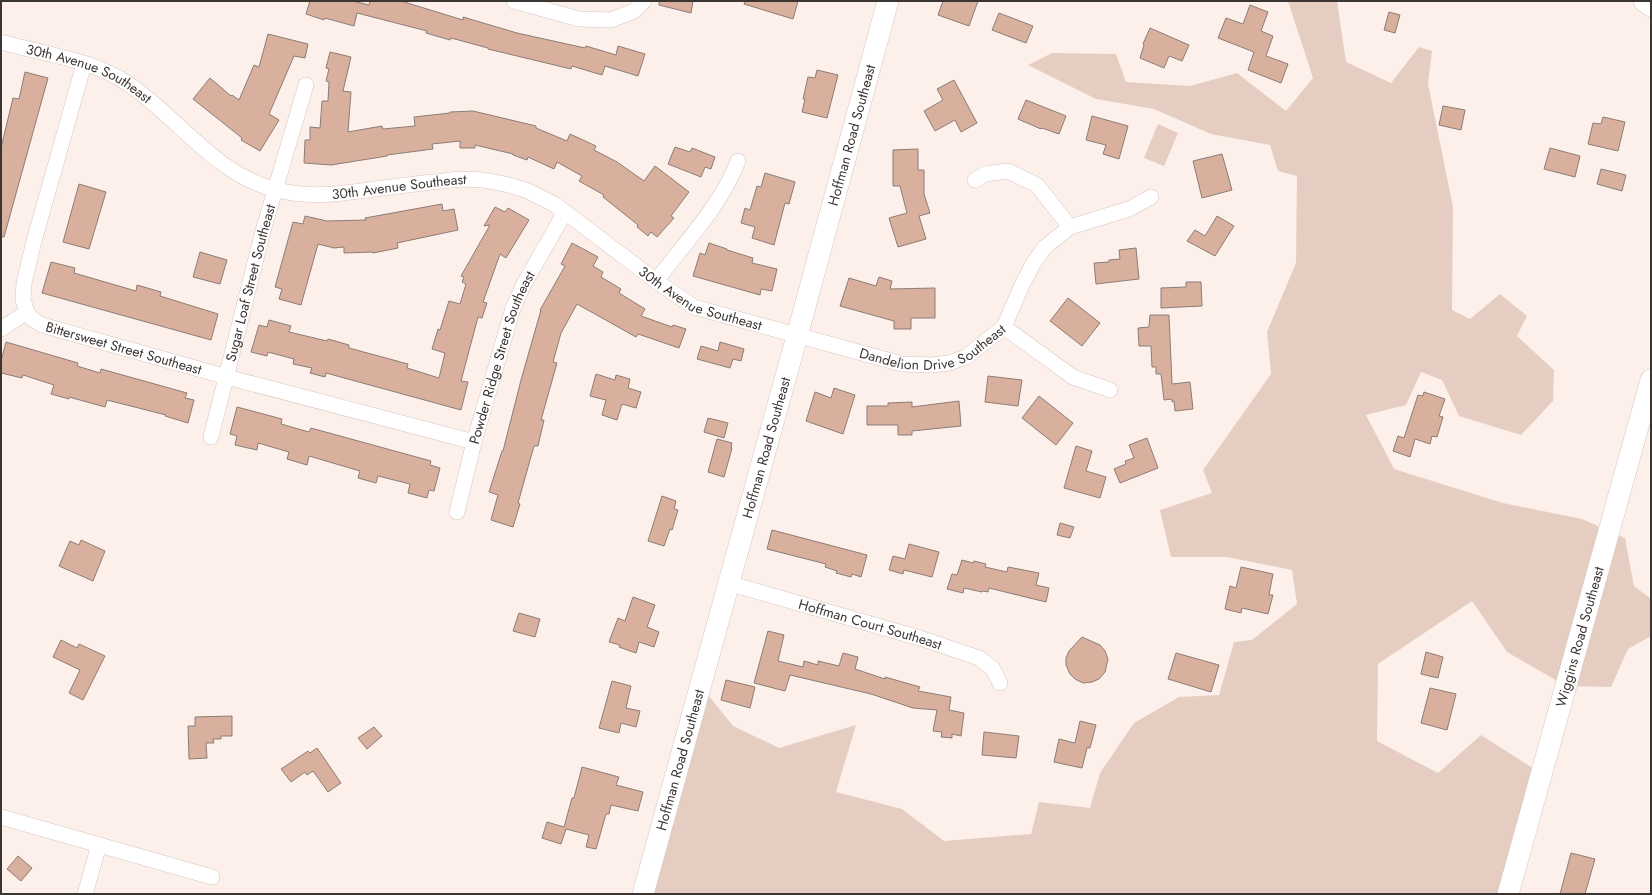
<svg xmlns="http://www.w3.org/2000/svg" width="1652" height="895" font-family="Jost,sans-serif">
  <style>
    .green { fill: #e6cdc1 }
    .building { fill: #d8b09d; stroke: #8b7d76 }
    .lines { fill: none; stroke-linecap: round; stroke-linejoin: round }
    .street-casing { stroke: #d6c6bf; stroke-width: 16 }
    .secondary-casing { stroke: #d6c6bf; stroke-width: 22 }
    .street { stroke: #fff; stroke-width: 15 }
    .secondary { stroke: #fff; stroke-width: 21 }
    .labels { text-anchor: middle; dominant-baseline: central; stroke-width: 3.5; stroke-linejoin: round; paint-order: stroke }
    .street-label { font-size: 14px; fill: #3c3633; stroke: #fdf0ea }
  </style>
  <rect width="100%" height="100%" fill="#fdf0ea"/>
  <g class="green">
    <polygon points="1288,1 1337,1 1346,62 1391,83 1419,47 1432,51 1428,84 1453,207 1452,310 1470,319 1500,294 1527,316 1517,336 1554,370 1553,401 1521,435 1459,416 1442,380 1421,372 1406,405 1366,415 1394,469 1503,503 1582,519 1625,538 1634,586 1651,599 1651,636 1628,649 1611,687 1566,686 1507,652 1472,601 1378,664 1377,741 1438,773 1481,735 1542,774 1508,894 643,894 700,685 733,726 779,748 856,725 836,792 902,809 944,841 1031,834 1039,802 1090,808 1100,773 1134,723 1179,697 1219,695 1234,642 1252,640 1297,604 1292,570 1227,557 1171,557 1160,510 1212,493 1203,470 1271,374 1267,332 1296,263 1297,176 1278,171 1270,145 1211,134 1154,109 1096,99 1028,65 1052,53 1116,54 1126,82 1190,86 1237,73 1286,111 1313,78"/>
    <polygon points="1158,124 1178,133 1164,166 1144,158"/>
  </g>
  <g class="building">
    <polygon points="310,1 353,1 369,5 370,1 401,1 463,20 463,17 517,33 585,48 586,46 616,55 618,46 645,54 638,76 605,66 602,75 572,66 571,69 488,49 488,48 451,38 450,40 426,33 427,31 357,13 354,26 325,18 324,20 306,14"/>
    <polygon points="659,1 693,1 691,13 659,5"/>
    <polygon points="745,1 798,1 793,19 744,4"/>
    <polygon points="943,1 978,1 969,26 938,15"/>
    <polygon points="1250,5 1268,12 1261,31 1273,36 1266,56 1288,64 1281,83 1248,70 1254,52 1218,38 1226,18 1243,24"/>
    <polygon points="1389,12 1400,15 1395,33 1384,30"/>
    <polygon points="999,13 1033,26 1026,43 992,30"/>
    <polygon points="1150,28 1189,45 1182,61 1169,56 1164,68 1140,58 1144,45 1143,44"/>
    <polygon points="268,34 308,44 305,58 294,56 269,114 279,120 260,151 241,140 242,138 193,99 210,78 231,96 232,95 239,100 254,65 259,67"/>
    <polygon points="330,52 351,57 343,91 351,92 348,132 382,126 383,129 415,126 414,117 450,113 450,112 473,111 536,126 536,128 567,141 570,134 596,146 594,150 617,162 644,181 655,166 689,192 671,216 674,218 657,237 651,232 648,236 637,227 638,225 603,197 604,195 579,181 582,176 557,162 554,169 528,157 527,160 513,155 513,154 475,145 475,148 460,148 460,141 432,144 433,149 387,155 387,156 331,165 304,163 305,140 310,140 310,127 320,128 322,101 328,101 329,82 326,81 329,69 326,68"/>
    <polygon points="817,70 838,75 827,118 802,112 805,99 803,99 808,77 815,78"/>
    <polygon points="25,72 48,78 4,237 1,237 1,148 13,98 19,99"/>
    <polygon points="954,80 977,123 961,132 955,120 935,131 924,111 943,100 937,89"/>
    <polygon points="1026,100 1066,116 1059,134 1042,128 1041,129 1018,119"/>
    <polygon points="1443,106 1465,110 1461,130 1439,125"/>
    <polygon points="1092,116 1128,126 1119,159 1103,154 1106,145 1086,140"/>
    <polygon points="1603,117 1625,122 1618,151 1588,144 1593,123 1601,124"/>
    <polygon points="675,147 690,152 692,148 715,157 711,169 705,167 701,177 668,164"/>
    <polygon points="1550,148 1580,156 1575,177 1544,169"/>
    <polygon points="918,149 918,170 924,170 924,194 930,213 919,216 926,239 898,247 889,218 907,213 900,186 893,186 893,150"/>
    <polygon points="1222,154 1232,190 1202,198 1193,161"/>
    <polygon points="1601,169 1626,175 1622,191 1597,184"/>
    <polygon points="765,173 795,182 789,204 785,203 774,245 752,238 755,227 741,223 745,208 750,210 757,186 761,187"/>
    <polygon points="79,184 106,192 89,249 63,242"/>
    <polygon points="442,204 443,211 454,209 458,230 397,243 398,248 373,253 373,252 344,253 344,247 334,248 318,244 301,305 279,299 282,289 275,287 293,222 303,224 305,216 327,221 366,220 365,218"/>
    <polygon points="495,207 505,212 508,208 529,220 506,258 500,254 483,302 487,303 482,318 478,317 461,381 468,382 461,410 326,373 325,377 310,373 312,368 293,364 294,359 268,352 267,356 251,352 259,325 267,327 269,320 291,326 289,332 327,341 328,339 349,345 349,348 408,364 407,368 439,378 445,353 432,349 438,329 440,330 449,301 460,304 466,284 462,282 464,277 461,276 490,225 484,226"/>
    <polygon points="1217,216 1234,226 1215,256 1187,241 1195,230 1205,236"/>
    <polygon points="572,243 598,257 593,266 603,272 601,277 621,289 619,293 645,309 641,316 672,327 673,325 686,329 679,348 638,334 636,337 577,304 561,333 553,362 557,363 541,420 544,420 538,446 534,446 518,503 520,504 513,527 491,520 498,495 489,492 502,451 503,451 521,380 541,310 540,310 565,266 561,264"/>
    <polygon points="709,243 727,249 727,250 753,258 752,263 777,269 772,291 761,289 760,295 693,276 700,253 705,255"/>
    <polygon points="1136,248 1139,279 1096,284 1094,263 1109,262 1109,260 1120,259 1119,250"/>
    <polygon points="200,252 227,260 220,284 193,277"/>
    <polygon points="51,262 75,268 74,273 136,291 137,285 161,292 160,296 218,314 211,340 42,293"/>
    <polygon points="879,277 892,281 890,289 935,288 935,318 911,318 911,329 894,329 894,321 840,306 849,278 876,286"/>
    <polygon points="1186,282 1201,282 1202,306 1161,308 1161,288 1186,287"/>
    <polygon points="1068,298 1100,323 1082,346 1050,321"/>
    <polygon points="1150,315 1169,315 1172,384 1190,382 1193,409 1175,411 1174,401 1172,402 1172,399 1164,400 1161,374 1156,374 1156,367 1152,367 1151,346 1139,346 1138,328 1149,327"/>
    <polygon points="6,342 78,363 77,366 100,373 101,369 187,393 185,398 194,400 188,423 165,416 166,415 107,400 105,407 69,397 69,399 51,394 54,385 23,375 22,378 1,373 1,361"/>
    <polygon points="720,342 744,349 741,361 733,359 730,368 697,359 701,346 718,351"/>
    <polygon points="596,374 615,380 616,375 630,379 628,388 641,392 636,408 622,404 617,420 602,415 606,400 590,396"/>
    <polygon points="988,376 1022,380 1018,406 985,402"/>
    <polygon points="834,388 855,395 843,434 806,421 815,392 831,398"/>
    <polygon points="1424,392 1445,399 1439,416 1443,417 1437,437 1432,436 1430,444 1415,439 1410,457 1393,451 1398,436 1404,438 1418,395 1423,396"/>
    <polygon points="1039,396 1073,423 1056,445 1022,418"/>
    <polygon points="959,401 961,426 912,431 912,435 898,435 898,425 867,425 867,406 888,406 888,403 912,402 912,407"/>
    <polygon points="237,407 282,419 281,424 309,432 311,428 431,461 430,465 440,468 434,491 429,490 427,498 408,493 410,484 378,476 376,483 358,478 360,471 309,456 307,465 287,459 289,452 258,443 257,450 235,445 237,436 230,434"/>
    <polygon points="708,418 728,423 724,438 704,432"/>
    <polygon points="1147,438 1158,468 1120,483 1114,469 1126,464 1125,461 1134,458 1129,445"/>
    <polygon points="717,439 732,443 731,448 732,448 724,477 708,472"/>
    <polygon points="1076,446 1092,451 1086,471 1106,477 1100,498 1064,488"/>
    <polygon points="662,496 676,501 674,509 678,510 672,530 670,529 664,546 648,541"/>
    <polygon points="1060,523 1074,527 1070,538 1057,535"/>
    <polygon points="772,530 867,555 861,577 852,574 851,577 836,573 837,571 825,567 826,564 767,549"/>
    <polygon points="81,540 105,551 93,581 59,566 70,541 79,545"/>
    <polygon points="909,544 939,552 932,577 904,570 903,574 889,570 893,556 905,559"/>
    <polygon points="962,560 973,563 974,561 986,564 985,567 1007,572 1008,567 1039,573 1036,585 1049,588 1046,602 989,588 988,592 983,591 982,592 964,588 963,593 947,589 952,574 957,575"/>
    <polygon points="1241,567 1273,574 1269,595 1273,595 1268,614 1242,608 1241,613 1225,609 1230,586 1236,588"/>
    <polygon points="633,597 655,605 647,627 659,632 654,647 639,642 636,653 619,647 620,645 609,642 618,618 625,621"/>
    <polygon points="519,613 540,619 535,637 513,631"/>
    <polygon points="768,631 784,635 778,661 803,667 804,661 818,665 818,661 839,666 843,653 858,657 855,669 885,679 885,677 920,687 918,691 951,697 949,710 964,713 961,736 952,734 952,738 941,737 942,732 933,731 937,710 913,708 871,694 790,675 785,691 754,683"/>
    <polygon points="1082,637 1100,645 1105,651 1108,659 1105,672 1099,679 1092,682 1083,683 1075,679 1070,674 1066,665 1066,658 1069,651"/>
    <polygon points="61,640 77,648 79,644 105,656 83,700 69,693 80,670 53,657"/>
    <polygon points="1426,652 1443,657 1438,678 1421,674"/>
    <polygon points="1176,653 1219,665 1211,692 1168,679"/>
    <polygon points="726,680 755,687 750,708 721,700"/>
    <polygon points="612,681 631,686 626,708 640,711 636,727 621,723 619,733 599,728"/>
    <polygon points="1430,688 1456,694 1447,730 1421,723"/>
    <polygon points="232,716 232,736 221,736 221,739 213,739 214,743 206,743 207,758 189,759 188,726 195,726 195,717"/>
    <polygon points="1080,721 1096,725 1090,748 1087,748 1082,768 1054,762 1059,739 1075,743"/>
    <polygon points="374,727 382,736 367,749 358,738"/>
    <polygon points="984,732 1019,736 1016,758 982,755"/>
    <polygon points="317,748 341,783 328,792 313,771 307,775 305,772 291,782 281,769 308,751 310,753"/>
    <polygon points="582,767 619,777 616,785 643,792 638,811 611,805 609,814 606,814 596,849 586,847 589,835 566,829 561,844 542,838 547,822 564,827 572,798 574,798"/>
    <polygon points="1571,853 1595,859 1585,894 1560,894"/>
    <polygon points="18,856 32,868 21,881 7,869"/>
  </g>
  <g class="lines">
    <g class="street-casing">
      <g id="street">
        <polyline points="514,1 579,19 611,20 634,11 644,1"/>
        <path id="s1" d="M1,42C42,54 91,59 127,83C178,117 215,175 277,190C314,199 346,193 382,188C409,185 436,181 463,179L483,180L509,185L528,191L552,203L565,212L656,281L694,307L902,364L932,365L949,363L966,357L1004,327L1022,285L1033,264L1045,247L1070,227L1129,209L1151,197"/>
        <path id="s2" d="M84,64L34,241L24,283L23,300L27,312L31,318L42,325L227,377L474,442"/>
        <polyline points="975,180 985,174 1008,171 1037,185 1070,227"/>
        <path d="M656,281C684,244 722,204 738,161"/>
        <polyline points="1004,327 1073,377 1110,390"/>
        <polyline points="1,329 27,312"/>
        <path id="s3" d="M211,437L263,231L306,85"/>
        <path id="s4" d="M457,512L474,442L513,308L524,284L565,212"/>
        <path id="s5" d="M728,583L923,639L979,658L993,669L1000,683"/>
        <polyline points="1,817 212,877"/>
        <polyline points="85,894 99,845"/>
      </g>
    </g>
    <g class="secondary-casing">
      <g id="secondary">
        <polyline points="1644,1 1651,6"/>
        <path id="s6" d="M643,894L797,336L888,1"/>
        <path id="s7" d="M1508,894L1651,380"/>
      </g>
    </g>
    <use href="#street" class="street"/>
    <use href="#secondary" class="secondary"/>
  </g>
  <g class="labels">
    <g class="street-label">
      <text stroke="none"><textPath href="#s1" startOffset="94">30th Avenue Southeast</textPath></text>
      <text stroke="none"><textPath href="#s6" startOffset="787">Hoffman Road Southeast</textPath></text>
      <text stroke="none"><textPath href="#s1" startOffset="442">30th Avenue Southeast</textPath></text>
      <text stroke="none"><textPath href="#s3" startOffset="159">Sugar Loaf Street Southeast</textPath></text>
      <text stroke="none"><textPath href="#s1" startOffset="778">30th Avenue Southeast</textPath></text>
      <text stroke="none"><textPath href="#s1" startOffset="1026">Dandelion Drive Southeast</textPath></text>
      <text stroke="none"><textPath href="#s2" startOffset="362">Bittersweet Street Southeast</textPath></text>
      <text stroke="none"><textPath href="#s4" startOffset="161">Powder Ridge Street Southeast</textPath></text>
      <text stroke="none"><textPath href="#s6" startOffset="463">Hoffman Road Southeast</textPath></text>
      <text stroke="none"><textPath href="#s5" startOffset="148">Hoffman Court Southeast</textPath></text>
      <text stroke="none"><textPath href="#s7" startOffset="267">Wiggins Road Southeast</textPath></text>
      <text stroke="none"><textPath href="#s6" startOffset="139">Hoffman Road Southeast</textPath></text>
    </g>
  </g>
  <rect width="1652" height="895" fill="none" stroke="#3c3633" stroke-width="4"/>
</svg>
